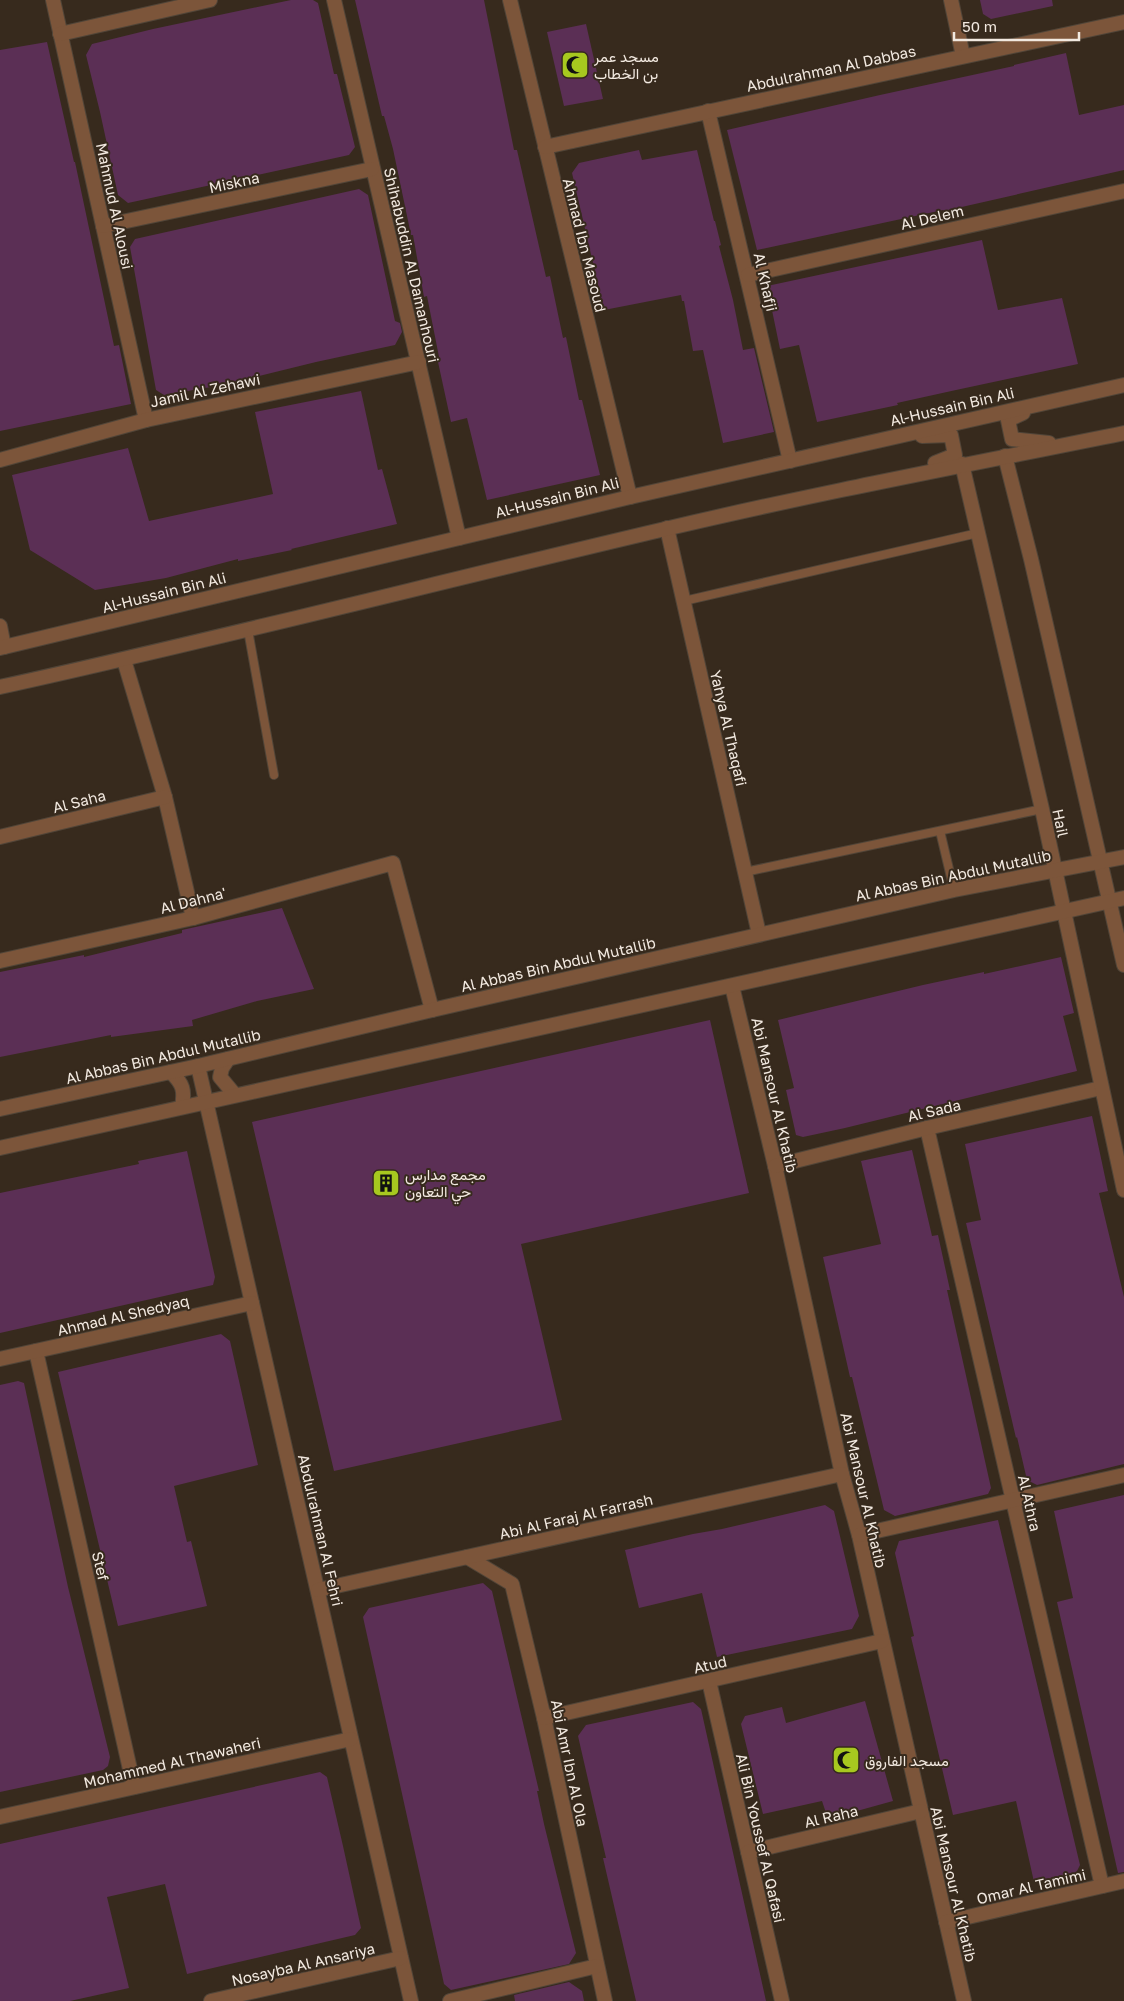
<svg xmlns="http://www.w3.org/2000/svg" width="1124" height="2001" font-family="'Golos Text',Vazirmatn,sans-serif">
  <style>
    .building { fill: #5b2f55 }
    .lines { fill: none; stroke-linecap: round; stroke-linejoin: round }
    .service-casing { stroke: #514538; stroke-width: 10 }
    .minor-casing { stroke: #514538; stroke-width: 16 }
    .tertiary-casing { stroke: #514538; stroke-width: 16 }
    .service { stroke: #7c553a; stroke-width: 8 }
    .minor { stroke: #7c553a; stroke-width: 14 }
    .tertiary { stroke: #7c553a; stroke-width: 14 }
    .labels { text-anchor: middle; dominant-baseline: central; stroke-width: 4; stroke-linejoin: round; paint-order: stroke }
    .poi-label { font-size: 15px; fill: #f2e9e0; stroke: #372a1d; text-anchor: start }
    .street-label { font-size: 15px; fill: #f2e9e0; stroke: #372a1d }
  </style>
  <rect width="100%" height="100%" fill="#372a1d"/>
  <g class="building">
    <polygon points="291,0 313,0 318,3 334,74 337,74 355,147 349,155 128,203 118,195 100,112 86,55 92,44 153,29"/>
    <polygon points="355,0 484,0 514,150 517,150 546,277 550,276 563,338 566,337 579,400 582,400 600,475 487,500 467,418 451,422 438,362 440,362 427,296 424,297 413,235 411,235 393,149 384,116 382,116"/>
    <polygon points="980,0 1052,0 1053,6 991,19 983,14"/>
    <polygon points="586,24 603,99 564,106 547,32"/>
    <polygon points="47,42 74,162 75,162 114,346 119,345 131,404 0,431 0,50"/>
    <polygon points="1066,53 1079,115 1124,105 1124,170 944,211 943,210 757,250 727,130 880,95 1014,66 1014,65"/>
    <polygon points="639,150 642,160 697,150 714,221 715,221 721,245 719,246 733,300 743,350 754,348 774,432 723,443 703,350 693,351 684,301 682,301 681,295 604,310 572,173 579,163"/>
    <polygon points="359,189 368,195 395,321 400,323 402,332 395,345 316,362 223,385 164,395 156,390 130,247 135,239"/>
    <polygon points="982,240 998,310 1062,298 1078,364 956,390 897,403 898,405 817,422 799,345 780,349 767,286"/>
    <polygon points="361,391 378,470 382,469 397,524 291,549 292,550 238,561 238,559 166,578 95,590 30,550 12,475 128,448 149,521 273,494 255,412"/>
    <polygon points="282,908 314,989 257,1001 192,1020 193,1026 111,1037 111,1035 0,1057 0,972 84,955 84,957 182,933 182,930"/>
    <polygon points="1061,957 1074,1013 1063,1016 1077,1071 845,1128 803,1137 796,1135 786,1090 794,1088 778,1020 923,985 984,972 984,974"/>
    <polygon points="710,1020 749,1193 521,1244 562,1420 334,1471 252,1122"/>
    <polygon points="1092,1116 1108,1191 1099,1193 1124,1297 1124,1464 1037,1485 1027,1480 1017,1437 1016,1438 966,1223 981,1220 965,1144"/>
    <polygon points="912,1150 932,1236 938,1235 950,1290 947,1290 991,1488 988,1494 895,1516 884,1510 852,1377 850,1377 823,1257 881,1244 861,1161"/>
    <polygon points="187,1151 215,1277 213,1285 0,1333 0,1193 139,1164 138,1161"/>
    <polygon points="221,1334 230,1341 258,1465 174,1486 187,1542 191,1541 207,1606 118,1626 58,1372"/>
    <polygon points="18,1381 24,1383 68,1587 110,1757 108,1766 103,1770 0,1792 0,1385"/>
    <polygon points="1124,1495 1124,1872 1118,1873 1057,1602 1073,1598 1054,1511"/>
    <polygon points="825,1505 834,1511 859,1616 852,1629 717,1657 702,1593 639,1608 625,1550 693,1534 722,1529"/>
    <polygon points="998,1520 1080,1865 1076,1873 1034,1882 1016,1801 953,1815 911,1637 914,1636 895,1553 899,1541"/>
    <polygon points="483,1583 492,1591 539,1791 537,1791 544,1824 576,1953 569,1964 451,1990 444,1984 363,1617 369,1608"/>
    <polygon points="865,1701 893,1801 828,1819 822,1801 763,1814 741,1724 745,1716 782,1707 786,1723"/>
    <polygon points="693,1702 701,1709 766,2001 636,2001 603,1858 606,1858 578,1736 586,1725"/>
    <polygon points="320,1772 327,1777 343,1846 361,1928 355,1935 187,1974 165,1884 107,1897 129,1988 70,2001 0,2001 0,1844"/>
    <polygon points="569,1982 582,1991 584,2001 515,2001 514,1995"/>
  </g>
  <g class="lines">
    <g class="service-casing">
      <g id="service">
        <polyline points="684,601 978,533"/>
        <polyline points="248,630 274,775"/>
        <polyline points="940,831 954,890"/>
        <polyline points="745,872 1042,809"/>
      </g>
    </g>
    <g class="minor-casing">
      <g id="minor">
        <polyline points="53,0 146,420"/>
        <polyline points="334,0 459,538"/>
        <polyline points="510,0 630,497"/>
        <polyline points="951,0 963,56"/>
        <polyline points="60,34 210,0"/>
        <polyline points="708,111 790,461"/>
        <polyline points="545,147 1124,22"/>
        <polyline points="103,226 372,169"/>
        <polyline points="748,275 1124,191"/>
        <polyline points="0,460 146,420 419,362"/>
        <polyline points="667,528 759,934"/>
        <polyline points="0,626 4,647"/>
        <polyline points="124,660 165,797 193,918"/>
        <polyline points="0,837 165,797"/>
        <polyline points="0,961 193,918 393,863 432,1010"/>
        <polyline points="732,986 775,1166 842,1474 859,1535 964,2001"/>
        <polyline points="228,1059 222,1068 220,1077 235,1095"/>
        <polyline points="198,1066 411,2001"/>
        <path d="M171,1072C183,1084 185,1090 182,1107"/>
        <polyline points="927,1128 1102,1886"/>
        <polyline points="775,1166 927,1128 1101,1088"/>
        <polyline points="36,1351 134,1787"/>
        <polyline points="0,1359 252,1303"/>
        <polyline points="859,1535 1124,1475"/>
        <polyline points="467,1557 512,1584 544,1718 605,2001"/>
        <polyline points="318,1590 842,1474"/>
        <polyline points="709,1681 782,2001"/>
        <polyline points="544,1718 882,1641"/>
        <polyline points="0,1817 351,1739"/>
        <polyline points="748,1852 921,1811"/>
        <polyline points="946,1922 1124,1881"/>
        <polyline points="211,2001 401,1958"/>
        <polyline points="450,2001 597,1966"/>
      </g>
    </g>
    <g class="tertiary-casing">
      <g id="tertiary">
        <polyline points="1023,413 1008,420 1012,439 1049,443"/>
        <polyline points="922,436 951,435 955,455 935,463"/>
        <polyline points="1005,456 1031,559 1124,965"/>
        <polyline points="962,464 1042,809 1124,1190"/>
        <polyline points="0,648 630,497 1124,385"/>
        <path d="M0,687C223,638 443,581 665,529C817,493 971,464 1124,433"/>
        <polyline points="0,1109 198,1066 432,1010 954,890 1124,857"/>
        <polyline points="0,1148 1124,898"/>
      </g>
    </g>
    <use href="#service" class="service"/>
    <use href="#minor" class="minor"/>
    <use href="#tertiary" class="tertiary"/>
  </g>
  <defs>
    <g id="mosque-square" transform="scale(1.4375)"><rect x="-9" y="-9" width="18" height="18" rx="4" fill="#a7c81f" stroke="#372a1d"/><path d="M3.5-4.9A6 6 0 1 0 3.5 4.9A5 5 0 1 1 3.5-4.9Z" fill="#111"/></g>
    <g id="building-square" transform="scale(1.4375)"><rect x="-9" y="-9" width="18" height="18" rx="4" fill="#a7c81f" stroke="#372a1d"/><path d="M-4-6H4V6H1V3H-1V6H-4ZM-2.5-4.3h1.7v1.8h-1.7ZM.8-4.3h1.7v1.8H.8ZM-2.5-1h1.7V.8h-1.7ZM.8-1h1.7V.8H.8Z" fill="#111"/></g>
  </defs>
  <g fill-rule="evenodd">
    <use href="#mosque-square" x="575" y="65"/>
    <use href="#building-square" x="386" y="1183"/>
    <use href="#mosque-square" x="846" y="1760"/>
  </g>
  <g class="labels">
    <g class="poi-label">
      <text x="594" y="56">مسجد عمر<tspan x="594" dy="17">بن الخطاب</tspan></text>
      <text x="405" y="1174">مجمع مدارس<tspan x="405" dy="17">حي التعاون</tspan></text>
      <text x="865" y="1760">مسجد الفاروق</text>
    </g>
    <g class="street-label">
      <text transform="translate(831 68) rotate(-12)">Abdulrahman Al Dabbas</text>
      <text transform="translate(234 182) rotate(-12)">Miskna</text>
      <text transform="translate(115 206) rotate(78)">Mahmud Al Alousi</text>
      <text transform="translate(932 217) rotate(-13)">Al Delem</text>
      <text transform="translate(585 245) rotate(76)">Ahmad Ibn Masoud</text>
      <text transform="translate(412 265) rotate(77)">Shihabuddin Al Damanhouri</text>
      <text transform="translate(766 282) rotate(77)">Al Khafji</text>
      <text transform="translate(205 390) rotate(-12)">Jamil Al Zehawi</text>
      <text transform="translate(952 406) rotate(-13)">Al-Hussain Bin Ali</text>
      <text transform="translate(557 497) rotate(-14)">Al-Hussain Bin Ali</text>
      <text transform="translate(164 592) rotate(-14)">Al-Hussain Bin Ali</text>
      <text transform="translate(729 728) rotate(77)">Yahya Al Thaqafi</text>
      <text transform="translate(79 801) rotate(-14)">Al Saha</text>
      <text transform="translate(1061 823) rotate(78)">Hail</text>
      <text transform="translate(953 875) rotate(-12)">Al Abbas Bin Abdul Mutallib</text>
      <text transform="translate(193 900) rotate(-14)">Al Dahna'</text>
      <text transform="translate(558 964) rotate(-13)">Al Abbas Bin Abdul Mutallib</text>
      <text transform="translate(163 1056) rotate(-13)">Al Abbas Bin Abdul Mutallib</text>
      <text transform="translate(775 1095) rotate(77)">Abi Mansour Al Khatib</text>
      <text transform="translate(934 1110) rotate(-13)">Al Sada</text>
      <text transform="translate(123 1315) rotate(-13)">Ahmad Al Shedyaq</text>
      <text transform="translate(864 1490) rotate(77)">Abi Mansour Al Khatib</text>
      <text transform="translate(1030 1503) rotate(77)">Al Athra</text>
      <text transform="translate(576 1516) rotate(-13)">Abi Al Faraj Al Farrash</text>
      <text transform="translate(321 1530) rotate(77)">Abdulrahman Al Fehri</text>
      <text transform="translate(101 1566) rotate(77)">Stef</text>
      <text transform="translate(710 1664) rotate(-13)">Atud</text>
      <text transform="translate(172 1762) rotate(-13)">Mohammed Al Thawaheri</text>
      <text transform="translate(570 1763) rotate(78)">Abi Amr Ibn Al Ola</text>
      <text transform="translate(831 1816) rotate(-13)">Al Raha</text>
      <text transform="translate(761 1838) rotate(77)">Ali Bin Youssef Al Qafasi</text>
      <text transform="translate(954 1884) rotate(77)">Abi Mansour Al Khatib</text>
      <text transform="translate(1031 1886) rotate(-13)">Omar Al Tamimi</text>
      <text transform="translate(303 1964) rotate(-13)">Nosayba Al Ansariya</text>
    </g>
  </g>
  <path d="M954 32v8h125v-8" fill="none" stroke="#f2e9e0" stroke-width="2.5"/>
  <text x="962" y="32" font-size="15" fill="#f2e9e0" stroke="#372a1d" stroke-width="4" paint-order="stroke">50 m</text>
</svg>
